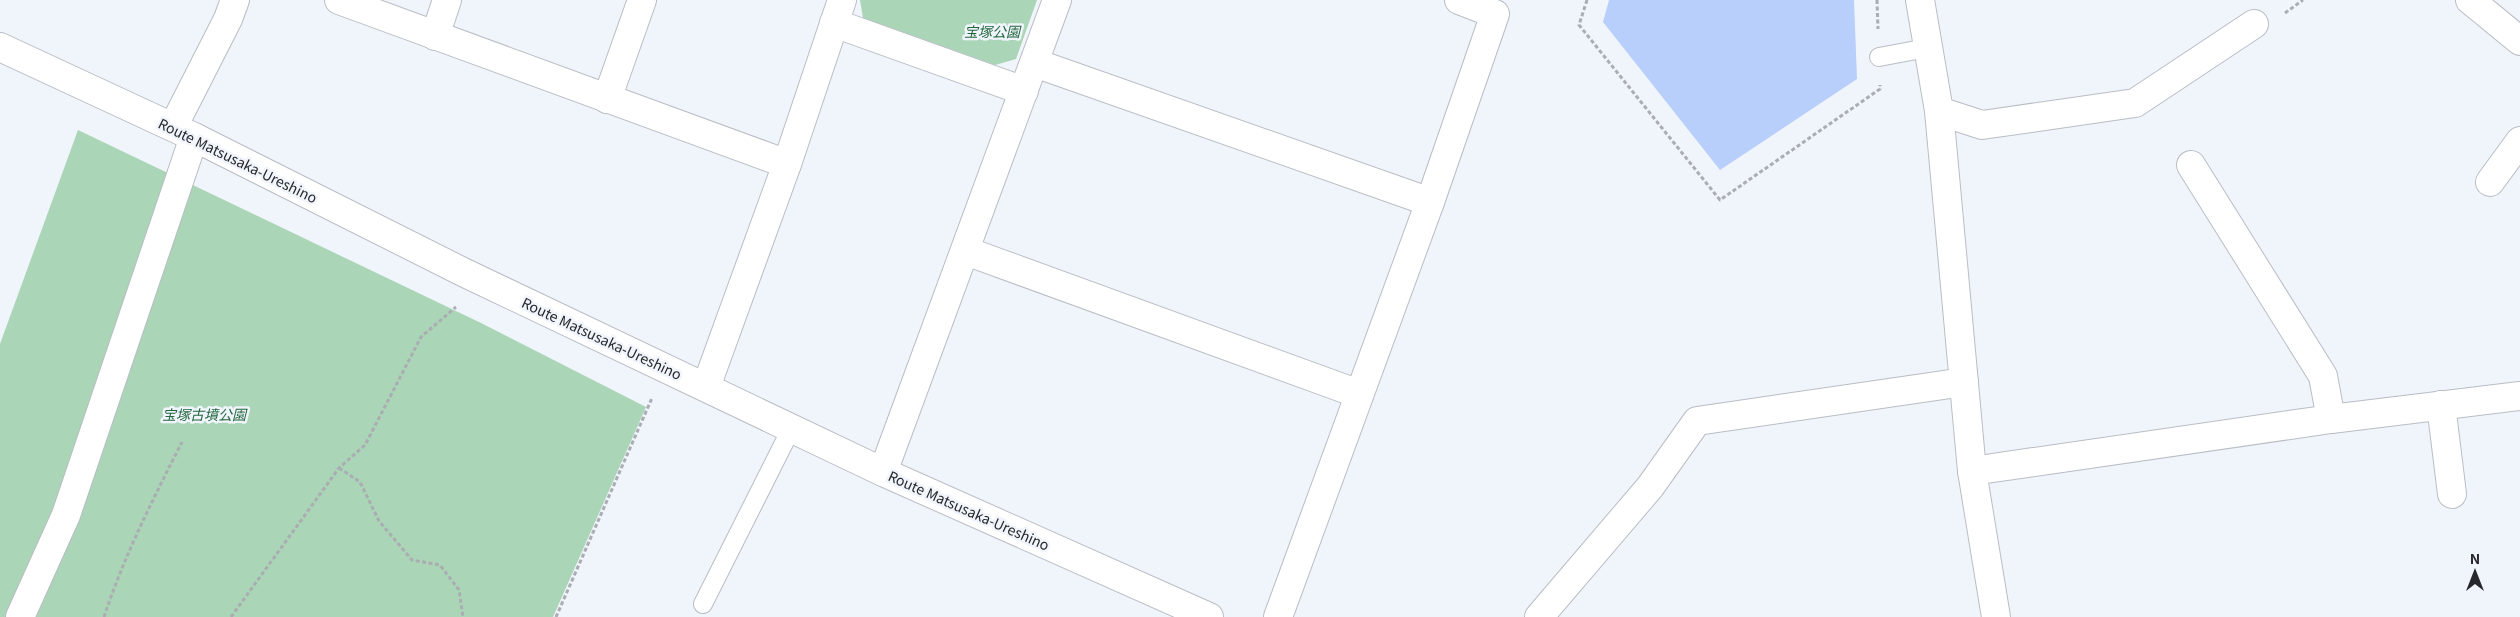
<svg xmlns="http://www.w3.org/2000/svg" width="2520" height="617" font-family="Georgia,'Noto Sans JP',serif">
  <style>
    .green { fill: #aad5b6 }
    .water { fill: #b8cefb }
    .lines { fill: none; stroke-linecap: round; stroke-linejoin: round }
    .service-casing { stroke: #b9bdc4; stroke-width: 20 }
    .minor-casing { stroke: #b9bdc4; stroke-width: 30 }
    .tertiary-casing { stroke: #b9bdc4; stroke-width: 30 }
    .secondary-casing { stroke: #b9bdc4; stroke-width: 30 }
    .path { stroke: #aaadb2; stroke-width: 3; stroke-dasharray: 4 2.5; stroke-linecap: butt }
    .service { stroke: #fff; stroke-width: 18 }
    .minor { stroke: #fff; stroke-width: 28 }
    .tertiary { stroke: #fff; stroke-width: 28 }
    .secondary { stroke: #fff; stroke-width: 28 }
    .labels { text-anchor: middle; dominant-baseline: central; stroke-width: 5; stroke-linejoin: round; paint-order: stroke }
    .park-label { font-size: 14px; font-style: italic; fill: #22673d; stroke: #f0f4fb }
    .street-label { font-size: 14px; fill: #27282b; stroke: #f0f4fb }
  </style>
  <rect width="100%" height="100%" fill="#f0f4fb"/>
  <g class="green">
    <polygon points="860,0 1037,0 1016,59 995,65 863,18"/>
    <polygon points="78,130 481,323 646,407 553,617 0,617 0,344"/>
  </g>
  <polygon class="water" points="1609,0 1854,0 1857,79 1720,170 1603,22"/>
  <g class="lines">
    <g class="service-casing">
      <g id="service">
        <polyline points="1879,57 1927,48"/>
        <polyline points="703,604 792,427"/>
      </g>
    </g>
    <g class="minor-casing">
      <g id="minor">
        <polyline points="339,0 787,164"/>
        <polyline points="1920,0 1939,111 1972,471 1996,617"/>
        <polyline points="2470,0 2520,41"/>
        <polyline points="834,23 1024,91"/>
        <polyline points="435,36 447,0"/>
        <polyline points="1035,63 1430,202"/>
        <polyline points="607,99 642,0"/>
        <polyline points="1939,111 1982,125 2135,103 2254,24"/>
        <polyline points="2191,165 2323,376 2331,419"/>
        <polyline points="2490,182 2520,141"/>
        <polyline points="966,251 1359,394"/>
        <polyline points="706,387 787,164 842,0"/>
        <polyline points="2441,405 2452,494"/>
        <polyline points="1972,471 2331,419 2520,396"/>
        <polyline points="883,472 1057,0"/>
        <polyline points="20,617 66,515 194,137"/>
        <polyline points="1278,617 1430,202 1495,14 1459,0"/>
        <polyline points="1539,617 1650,487 1697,421 1964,382"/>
      </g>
    </g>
    <g class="tertiary-casing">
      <polyline id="tertiary" points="173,127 228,19 235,0"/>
    </g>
    <g class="secondary-casing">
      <polyline id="secondary" points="0,47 194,137 465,273 883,472 1209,617"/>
    </g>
    <g class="path">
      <polyline points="1587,0 1579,25 1720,200 1880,89 1880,85"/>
      <polyline points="1877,0 1878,29"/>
      <polyline points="2285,13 2303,0"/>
      <polyline points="339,468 360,482 379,521 412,560 440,565 459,590 463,617"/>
      <path d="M104,617C124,556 153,499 182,442"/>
      <polyline points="231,617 339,468 365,445 421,337 456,307"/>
      <polyline points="556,617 652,398"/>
    </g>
    <use href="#service" class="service"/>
    <use href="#minor" class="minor"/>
    <use href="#tertiary" class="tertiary"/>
    <use href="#secondary" class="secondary"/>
  </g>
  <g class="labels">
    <g class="park-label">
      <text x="992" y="31">宝塚公園</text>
      <text x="204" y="414">宝塚古墳公園</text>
    </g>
    <g class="street-label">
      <text transform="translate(238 160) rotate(26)">Route Matsusaka-Ureshino</text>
      <text transform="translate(602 338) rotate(25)">Route Matsusaka-Ureshino</text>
      <text transform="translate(969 510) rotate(24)">Route Matsusaka-Ureshino</text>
    </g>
  </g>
  <g transform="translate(2475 572)" stroke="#f0f4fb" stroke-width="4" paint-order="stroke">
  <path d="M0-4L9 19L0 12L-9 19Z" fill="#27282b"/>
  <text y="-8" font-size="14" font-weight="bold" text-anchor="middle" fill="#27282b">N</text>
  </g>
</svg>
